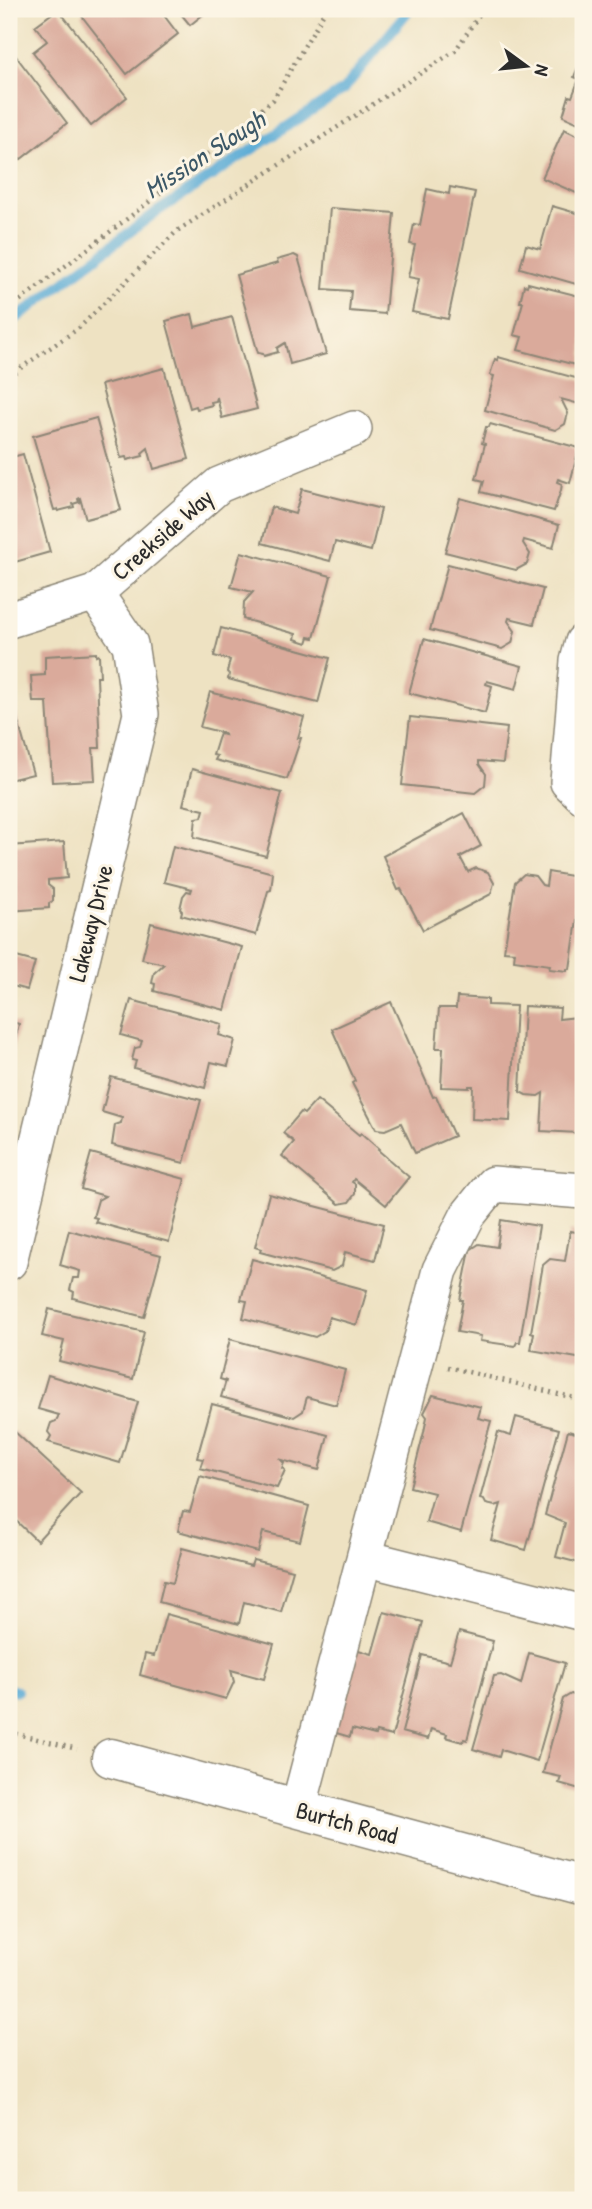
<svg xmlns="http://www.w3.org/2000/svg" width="592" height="2209" font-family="'Patrick Hand',sans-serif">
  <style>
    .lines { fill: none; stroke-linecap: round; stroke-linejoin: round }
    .stream { stroke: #5bacd6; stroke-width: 10 }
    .building { fill: #daaa9b }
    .street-casing { stroke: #8c8676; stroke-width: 38 }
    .secondary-casing { stroke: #8c8676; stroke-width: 41 }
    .path { stroke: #8c8676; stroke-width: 4.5; stroke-dasharray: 2 5; stroke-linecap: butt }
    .street { stroke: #fff; stroke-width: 35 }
    .secondary { stroke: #fff; stroke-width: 38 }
    .labels { text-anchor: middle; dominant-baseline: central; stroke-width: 6; stroke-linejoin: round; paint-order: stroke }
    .street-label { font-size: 24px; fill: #2b2b2b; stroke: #fcf5e5 }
    .water-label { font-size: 26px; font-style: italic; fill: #3c5867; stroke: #fcf5e5 }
  </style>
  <rect width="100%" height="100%" fill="#fcf5e5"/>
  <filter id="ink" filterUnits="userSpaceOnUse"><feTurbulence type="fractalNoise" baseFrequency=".0143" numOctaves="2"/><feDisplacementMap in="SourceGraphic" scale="14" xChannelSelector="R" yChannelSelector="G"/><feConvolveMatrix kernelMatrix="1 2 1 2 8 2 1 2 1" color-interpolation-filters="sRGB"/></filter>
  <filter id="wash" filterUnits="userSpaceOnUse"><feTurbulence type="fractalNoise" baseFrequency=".00686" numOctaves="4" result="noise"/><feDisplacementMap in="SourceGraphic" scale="28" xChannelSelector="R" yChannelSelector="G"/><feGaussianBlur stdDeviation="1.57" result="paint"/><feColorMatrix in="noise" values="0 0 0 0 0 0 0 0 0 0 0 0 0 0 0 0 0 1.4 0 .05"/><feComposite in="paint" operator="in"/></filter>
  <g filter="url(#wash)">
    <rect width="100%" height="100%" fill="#eee2c2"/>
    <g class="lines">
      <g class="stream">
        <polyline points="9,324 155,213 343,90 410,9"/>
        <polyline points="9,1689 17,1691"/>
      </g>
    </g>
    <g id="blocks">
      <g class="building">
        <polygon points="58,9 127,97 91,126 33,52 47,41 35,26"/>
        <polygon points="89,9 159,9 178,34 127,74 81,15"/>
        <polygon points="177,9 210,9 190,25"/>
        <polygon points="9,47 67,123 16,163 9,154"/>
        <polygon points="583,55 583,125 563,116 569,96 572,97 579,79 574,77"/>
        <polygon points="564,129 583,138 583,196 542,178"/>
        <polygon points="450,187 475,192 448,319 412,312 419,279 408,277 415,245 410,244 414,224 420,225 427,189 449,194"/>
        <polygon points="552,206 583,215 583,286 520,268 526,245 540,249"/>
        <polygon points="330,208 394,213 385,314 349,311 351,291 323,289"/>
        <polygon points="294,255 298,257 326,354 290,364 285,343 277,348 278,352 264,356 263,354 258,353 236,275 278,263 277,260"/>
        <polygon points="528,283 583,297 583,367 518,350 522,337 514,335 523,302 520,302 524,285 527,286"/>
        <polygon points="192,314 195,327 232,317 257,409 222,418 217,397 216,401 211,402 212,405 197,409 196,406 190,408 166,321"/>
        <polygon points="498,357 583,380 583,405 561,399 568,413 565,424 555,430 485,410 494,376 490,375 495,359 498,360"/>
        <polygon points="164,368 189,459 154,469 148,448 142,453 143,456 127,460 126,457 121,458 101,385"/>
        <polygon points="96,418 121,510 86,519 80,498 78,499 79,502 73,504 74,507 58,511 58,509 54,510 33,436"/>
        <polygon points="490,424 579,448 570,483 558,479 557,482 562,484 561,490 554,511 481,492 484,481 476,479 485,444 482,443 486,427 489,427"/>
        <polygon points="23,454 50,552 15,562 9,538 9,458"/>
        <polygon points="302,489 381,509 371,551 335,542 330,561 262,543 271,507 295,514"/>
        <polygon points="460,498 559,525 553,548 524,540 523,543 530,554 527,564 516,570 445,552"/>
        <polygon points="241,552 331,576 314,638 309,637 307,643 295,639 296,634 243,619 244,602 253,592 231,587"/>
        <polygon points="448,564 543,589 534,624 509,618 508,621 515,631 512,643 502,649 430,630"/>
        <polygon points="221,628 330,658 318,703 228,679 229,674 227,672 230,660 214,656"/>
        <polygon points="424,639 522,666 516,689 487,681 486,684 492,686 485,713 409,693"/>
        <polygon points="96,653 96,656 99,655 100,677 97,677 100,748 93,748 95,780 52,782 47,702 33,702 31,676 45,675 45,656"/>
        <polygon points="9,690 33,774 9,780"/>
        <polygon points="210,692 304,717 298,738 301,738 287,779 215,760 217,756 213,755 218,739 220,734 225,735 224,733 200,727"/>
        <polygon points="410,717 507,728 503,763 479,761 479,764 486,774 485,785 475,793 402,785"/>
        <polygon points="192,769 282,793 266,856 194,837 196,818 202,817 204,810 183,805"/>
        <polygon points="464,813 481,846 460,857 468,872 476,868 488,872 494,883 491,894 423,930 401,889 398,890 383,856"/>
        <polygon points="64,842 67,878 48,880 48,885 53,889 53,901 49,903 49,908 9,911 9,846"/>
        <polygon points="173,846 273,873 271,890 268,891 256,935 181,915 182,911 180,909 183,896 187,891 191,892 192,889 164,882"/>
        <polygon points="548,872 583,878 570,969 567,969 567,971 549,969 550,965 514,960 515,952 504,951 515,882 524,874 535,876 542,885 546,886"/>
        <polygon points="151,923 242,947 225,1010 154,991 155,984 152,983 154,973 164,964 142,959"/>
        <polygon points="9,955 35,962 27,990 9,985"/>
        <polygon points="457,997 488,999 488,1005 516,1006 510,1121 472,1119 473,1086 469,1086 469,1088 441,1087 443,1048 436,1048 439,1008 456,1008"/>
        <polygon points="131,1000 222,1024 219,1035 235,1040 228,1066 211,1062 205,1088 134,1068 136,1061 132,1060 135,1048 140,1047 142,1041 121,1035"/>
        <polygon points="391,1002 433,1097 436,1096 454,1136 415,1153 401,1123 385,1130 376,1129 352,1083 355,1081 332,1029"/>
        <polygon points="524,1006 560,1008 559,1019 577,1017 582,1020 578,1133 541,1131 543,1093 538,1096 526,1095 520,1092"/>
        <polygon points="9,1021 19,1024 12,1052 9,1051"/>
        <polygon points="111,1077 201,1100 184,1163 112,1145 115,1125 121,1123 122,1118 102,1112"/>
        <polygon points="317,1100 359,1135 361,1133 379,1149 378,1150 409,1177 386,1205 354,1179 352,1182 355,1184 355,1194 349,1202 339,1204 282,1156 294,1142 283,1133 301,1112 304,1114"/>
        <polygon points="91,1153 185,1179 169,1242 95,1222 97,1218 93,1217 98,1200 105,1196 81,1189"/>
        <polygon points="269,1194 384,1224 375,1260 345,1252 342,1266 332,1271 260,1252 261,1249 255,1247"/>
        <polygon points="501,1220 539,1226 520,1342 517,1342 515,1346 480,1341 481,1336 457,1332 463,1300 460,1300 470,1250 479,1244 497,1247"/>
        <polygon points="69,1230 161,1255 144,1317 73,1298 74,1292 70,1290 73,1278 79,1278 80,1271 60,1265"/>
        <polygon points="570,1231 583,1233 583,1359 531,1350 534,1333 531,1332 543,1265 550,1259 565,1261"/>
        <polygon points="252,1259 367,1290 357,1325 329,1317 325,1331 315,1337 243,1318 247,1301 241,1300"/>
        <polygon points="49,1309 144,1332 133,1379 59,1361 64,1341 42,1336"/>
        <polygon points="230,1339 345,1370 336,1405 307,1397 303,1411 294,1417 221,1397 226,1381 220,1379"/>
        <polygon points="48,1375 138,1402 120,1463 48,1442 51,1436 48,1432 51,1423 56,1421 59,1415 38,1409"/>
        <polygon points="433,1395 481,1407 478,1418 491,1421 461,1532 426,1522 434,1493 410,1487 424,1432 427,1417 424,1413"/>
        <polygon points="212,1404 328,1435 319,1470 281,1460 284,1463 282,1468 285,1470 277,1488 200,1468 203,1459 197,1458"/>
        <polygon points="516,1417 559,1429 526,1550 491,1540 501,1504 495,1506 486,1504 484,1500 480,1499 498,1432 511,1436"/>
        <polygon points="14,1431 81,1493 37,1541 9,1514 9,1436"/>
        <polygon points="568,1431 583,1435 583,1564 556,1557 565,1523 545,1515"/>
        <polygon points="200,1476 309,1506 300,1541 263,1532 258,1552 178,1531 183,1511 190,1512"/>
        <polygon points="182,1548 251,1566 253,1560 293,1570 281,1612 244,1602 239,1624 159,1602 164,1581 173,1583"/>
        <polygon points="384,1612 423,1622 392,1736 376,1732 375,1735 352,1729 350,1737 326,1730 355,1649 372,1654"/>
        <polygon points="166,1614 274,1644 264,1679 231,1670 234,1682 226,1699 140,1675 145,1654 154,1656"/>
        <polygon points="459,1632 493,1641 467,1740 464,1739 463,1742 446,1737 447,1734 431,1729 428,1739 402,1732 422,1655 450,1662"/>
        <polygon points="529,1653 565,1663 537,1761 501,1750 499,1757 473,1749 494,1676 501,1675 521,1684"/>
        <polygon points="571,1694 583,1698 583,1790 559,1783 561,1777 543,1773 563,1699"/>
      </g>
    </g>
  </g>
  <g filter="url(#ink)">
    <use href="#blocks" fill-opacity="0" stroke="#8c8676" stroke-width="2"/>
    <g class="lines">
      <g class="street-casing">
        <g id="street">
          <polyline points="9,620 95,593 219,485 354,429"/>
          <polyline points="583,642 578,661 568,782 583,796"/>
          <polyline points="9,1262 141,714 130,644 95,593"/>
          <polyline points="365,1558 583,1613"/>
          <polyline points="298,1809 440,1270 468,1215 493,1184 583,1191"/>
        </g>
      </g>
      <g class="secondary-casing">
        <polyline id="secondary" points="111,1758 583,1886"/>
      </g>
      <g class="path">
        <polyline points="9,309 149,202 273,100 326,9"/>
        <polyline points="9,376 79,328 177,231 455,51 483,9"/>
        <polyline points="448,1367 583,1400"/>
        <polyline points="9,1732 77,1749"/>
      </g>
      <use href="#street" class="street"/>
      <use href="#secondary" class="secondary"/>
    </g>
  </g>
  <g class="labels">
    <g class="street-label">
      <text transform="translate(162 534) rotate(-41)">Creekside Way</text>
      <text transform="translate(90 923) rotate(-76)">Lakeway Drive</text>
      <text transform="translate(347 1822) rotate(15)">Burtch Road</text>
    </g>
    <g class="water-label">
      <text transform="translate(204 154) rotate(-33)">Mission Slough</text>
    </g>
  </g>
  <rect width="592" height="2209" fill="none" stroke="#fcf5e5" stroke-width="35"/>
  <g transform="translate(526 66) rotate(105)" stroke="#fcf5e5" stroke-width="5" paint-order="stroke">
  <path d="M0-5L12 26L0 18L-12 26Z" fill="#2b2b2b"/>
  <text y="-10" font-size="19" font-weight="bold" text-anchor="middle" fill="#2b2b2b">N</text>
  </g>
</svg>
